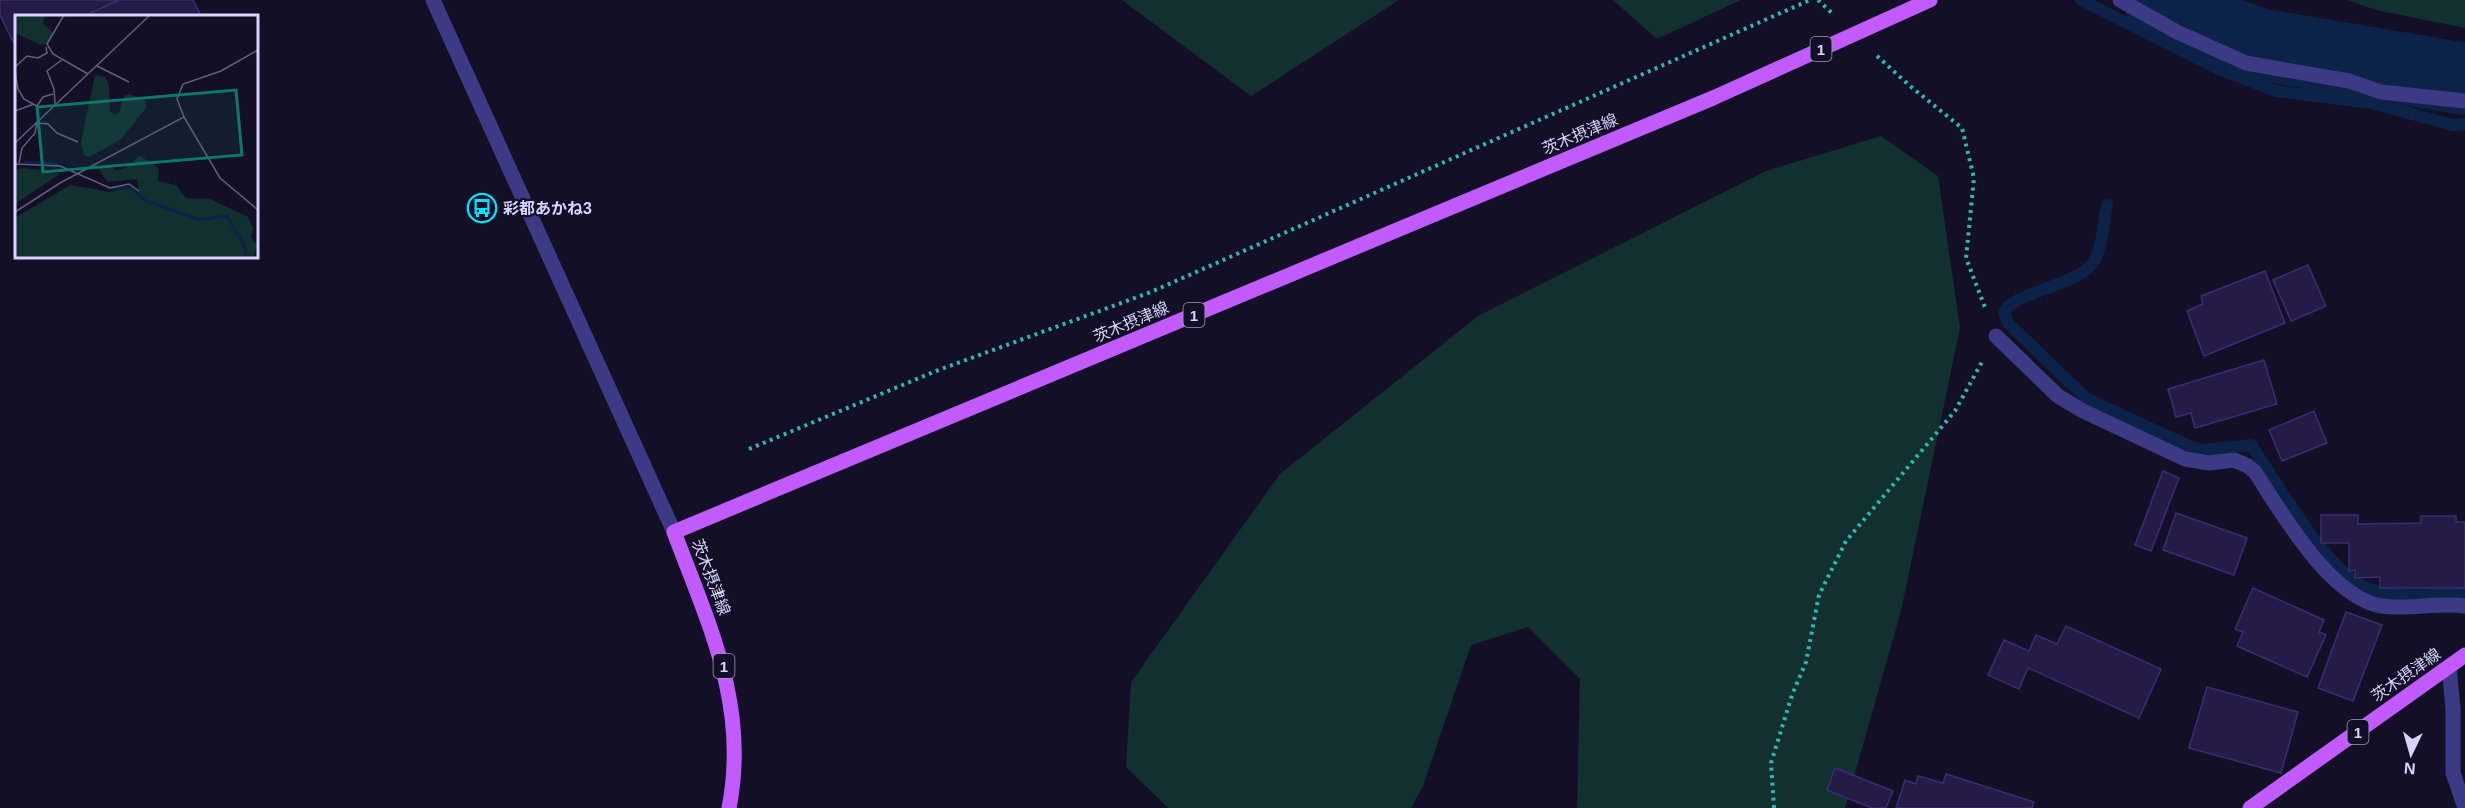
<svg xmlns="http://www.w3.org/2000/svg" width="2465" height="808" font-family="Helvetica,'Noto Sans JP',sans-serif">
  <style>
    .green { fill: #12302f }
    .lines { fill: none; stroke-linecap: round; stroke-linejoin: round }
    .stream { stroke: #0c2248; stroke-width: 12 }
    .river { stroke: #0c2248; stroke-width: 72 }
    .building { fill: #241b47; stroke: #3b2d73; stroke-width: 1.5 }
    .path { stroke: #2fb8b0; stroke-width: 4; stroke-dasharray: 3 4.5; stroke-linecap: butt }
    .minor { stroke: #3d3a85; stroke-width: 15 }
    .major { stroke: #c25bff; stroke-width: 15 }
    .major-bridge { stroke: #c25bff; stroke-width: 15 }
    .labels { text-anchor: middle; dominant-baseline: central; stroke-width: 4.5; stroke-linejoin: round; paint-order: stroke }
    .shield { fill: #130f26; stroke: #9e99be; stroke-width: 1.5 }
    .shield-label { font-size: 15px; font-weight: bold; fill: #d9d4ff }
    .street-label { font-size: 16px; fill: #d9d4ff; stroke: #130f26 }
    .poi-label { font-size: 16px; font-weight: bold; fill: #d9d4ff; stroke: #130f26; text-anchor: start }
    .inset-river { fill: none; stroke: #0c2248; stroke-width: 3 }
    .inset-road { fill: none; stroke: #625e7d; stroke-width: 1.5 }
    .view { fill: #0f766e; fill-opacity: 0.15; stroke: #0f766e; stroke-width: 3 }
    .inset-edge { fill: none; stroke: #d9d4ff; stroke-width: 3 }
  </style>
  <rect width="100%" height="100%" fill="#130f26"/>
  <g class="green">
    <polygon points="1122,0 1399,0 1251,96"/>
    <polygon points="1613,0 1741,0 1657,39"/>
    <polygon points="2348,0 2465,0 2465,28 2376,10"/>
    <polygon points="1881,136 1938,176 1960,328 1901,611 1845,808 1577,808 1580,679 1528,627 1471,645 1423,786 1411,808 1168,808 1126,767 1131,682 1280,474 1478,316 1766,171"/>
  </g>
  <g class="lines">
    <g class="stream">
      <polyline points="2081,0 2216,68 2276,91 2371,103 2453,125 2465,124"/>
      <path d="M2107,205C2103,222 2103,249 2092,264C2077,285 2010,294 2004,312L2008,323L2087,399L2191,447L2204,450L2251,445C2275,480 2327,571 2365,587C2395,600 2433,594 2465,594"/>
    </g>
    <polyline class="river" points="2159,0 2210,26 2258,44 2465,79"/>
  </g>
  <g class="building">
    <polygon points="0,0 119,0 84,16 16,16 16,48 0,15"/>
    <polygon points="119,0 193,0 201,16 84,16"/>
    <polygon points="2308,265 2326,306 2291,321 2273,280"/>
    <polygon points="2265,271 2285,323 2204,356 2187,311 2203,304 2201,296"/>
    <polygon points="2264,360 2277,404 2195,428 2191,413 2176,417 2168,389"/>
    <polygon points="2314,411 2327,443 2282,461 2269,430"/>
    <polygon points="2163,471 2179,478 2151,551 2135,545"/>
    <polygon points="2176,513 2247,538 2234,575 2163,550"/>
    <polygon points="2321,515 2358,515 2358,524 2421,523 2421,516 2456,516 2456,522 2465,522 2465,588 2380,588 2380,577 2355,578 2355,570 2349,571 2349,543 2321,543"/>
    <polygon points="2253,588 2324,620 2319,632 2326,635 2307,677 2237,646 2243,632 2235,629"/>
    <polygon points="2346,612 2382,625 2353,701 2318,688"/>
    <polygon points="2066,626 2161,669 2139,718 2028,668 2019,689 1988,675 2004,640 2029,651 2036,635 2057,644"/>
    <polygon points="2207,687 2298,712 2281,773 2189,748"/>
    <polygon points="1835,768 1893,791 1886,808 1872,808 1827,790"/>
    <polygon points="1946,774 2034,802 2032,808 1896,808 1905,780 1916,784 1918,776 1943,783"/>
  </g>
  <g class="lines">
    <g class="path">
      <polyline points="1818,0 1833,14"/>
      <polyline points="1877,56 1910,86 1962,128 1974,178 1966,258 1986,310"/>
      <polyline points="749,449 936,371 1151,292 1810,0"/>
      <polyline points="1774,808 1771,763 1792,695 1806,662 1819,595 1846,541 1955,411 1983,360"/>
    </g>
    <g class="minor">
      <polyline points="433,0 674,532"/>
      <polyline points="2120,0 2177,32 2246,63 2349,81 2381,92 2465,101"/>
      <path d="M1996,336L2058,396L2083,411L2185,459L2209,463L2234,460L2248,466L2255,472C2282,513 2330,598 2382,606C2409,610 2438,602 2465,606"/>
      <polyline points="2449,667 2453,708 2453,773 2465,808"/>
    </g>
    <g class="major">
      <path d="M729,808C749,706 709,625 674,532L1713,98"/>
      <polyline points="2250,808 2465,655"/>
    </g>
    <polyline class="major-bridge" points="1713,98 1930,0"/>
  </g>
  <defs>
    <g id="bus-ring" transform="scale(1.5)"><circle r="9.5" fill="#130f26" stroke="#00e5ff" stroke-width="1.5"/><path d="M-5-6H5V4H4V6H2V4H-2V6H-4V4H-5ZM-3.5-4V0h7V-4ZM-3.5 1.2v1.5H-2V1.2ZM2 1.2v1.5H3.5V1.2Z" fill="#00e5ff"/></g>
  </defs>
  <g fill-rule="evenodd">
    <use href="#bus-ring" x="482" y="208"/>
  </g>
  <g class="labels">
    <g class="shield">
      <rect x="1810.5" y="37" width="21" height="24" rx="4.5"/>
      <rect x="1183.5" y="303" width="21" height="24" rx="4.5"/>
      <rect x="713.5" y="654" width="21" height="24" rx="4.5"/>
      <rect x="2347.5" y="720" width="21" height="24" rx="4.5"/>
    </g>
    <g class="shield-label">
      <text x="1821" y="49">1</text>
      <text x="1194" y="315">1</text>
      <text x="724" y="666">1</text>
      <text x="2358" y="732">1</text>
    </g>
    <g class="street-label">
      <text transform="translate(1580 134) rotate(-23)">茨木摂津線</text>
      <text transform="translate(1131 322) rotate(-23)">茨木摂津線</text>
      <text transform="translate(711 577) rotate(69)">茨木摂津線</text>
      <text transform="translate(2406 675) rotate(-35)">茨木摂津線</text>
    </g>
    <g class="poi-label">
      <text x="503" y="208">彩都あかね3</text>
    </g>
  </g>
  <g transform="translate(15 15)">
    <rect width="243" height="243" fill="#130f26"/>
    <path d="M0,0H30L28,9L39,18L32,29L26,30L0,18ZM80,60L90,62L94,70L95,96L99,100L104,98L109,81L115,79L131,86V93L105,125L74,142L69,140L66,127ZM125,141L144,153L143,166L161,170L171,183L195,184L233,202L238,213L236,223L243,230L238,243H0V203L55,170L95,177L110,173L124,176L122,164L93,167L83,154L93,149L101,155L110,153ZM7,153L35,156L45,159L0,189V155Z" fill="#12302f"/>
    <path class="inset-river" d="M9,147L43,149M91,173H117L131,186L185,205L212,201L230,232L231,243"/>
    <path class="inset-road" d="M49,0L32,29L38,39L73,59M82,51L114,67M0,52L12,41L23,43L32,38L31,32M0,56L3,74L9,84L22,91L24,103M40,89L39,74L32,56L48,44M22,91L28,82L38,79M0,96L19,89M169,102L205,163L243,195M23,108L33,109L42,118L63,127M0,128L135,0M4,148L7,133L20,118L22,107M0,149L45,151L95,173L114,169L124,176M0,197L45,168L169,102L162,84L168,69L206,56L243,35"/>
    <path class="view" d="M221,75L227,140L28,157L22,92Z"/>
    <rect width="243" height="243" class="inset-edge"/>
  </g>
  <g transform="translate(2411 754) rotate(185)" stroke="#130f26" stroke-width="4.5" paint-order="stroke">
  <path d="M0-4.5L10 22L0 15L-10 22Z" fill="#d9d4ff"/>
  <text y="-9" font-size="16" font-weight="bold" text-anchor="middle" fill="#d9d4ff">N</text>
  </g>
</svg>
